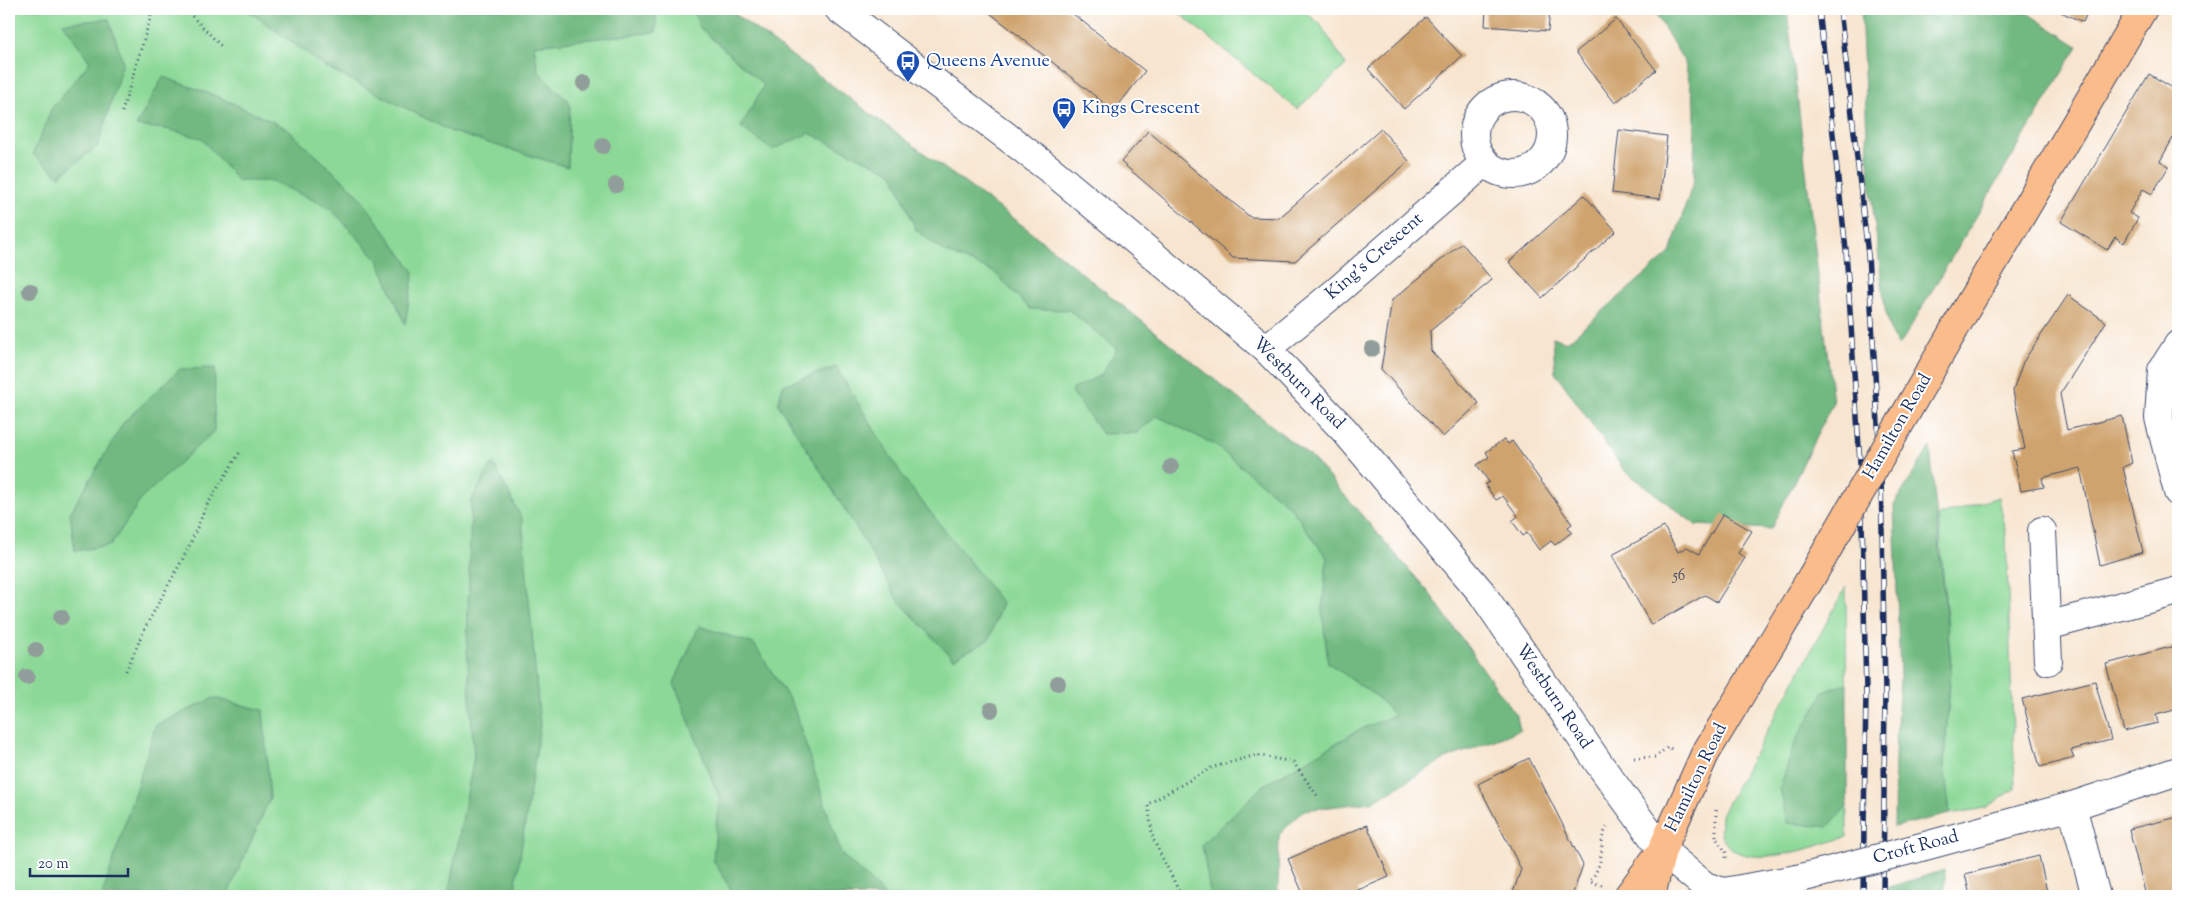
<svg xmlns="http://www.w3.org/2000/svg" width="2187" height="905" font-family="'Sorts Mill Goudy',serif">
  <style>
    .green { fill: #8cd997; stroke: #54847a }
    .forest { fill: #71b980; stroke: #46746f }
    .building { fill: #cfa36d }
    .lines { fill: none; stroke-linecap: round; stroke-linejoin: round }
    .minor-casing { stroke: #3c4a6f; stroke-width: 30 }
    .major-casing { stroke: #3c4a6f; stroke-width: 30 }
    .path { stroke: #3c4a6f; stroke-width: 3; stroke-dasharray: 1 4; stroke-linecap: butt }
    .minor { stroke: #fff; stroke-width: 28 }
    .major { stroke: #fabc8b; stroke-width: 28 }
    .rail-casing { stroke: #1b2f5e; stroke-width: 5.5 }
    .rail { stroke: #fff; stroke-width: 4; stroke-dasharray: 11; stroke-linecap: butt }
    .minor-bridge-casing { stroke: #3c4a6f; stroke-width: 30; stroke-linecap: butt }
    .major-bridge-casing { stroke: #3c4a6f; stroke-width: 30; stroke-linecap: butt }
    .minor-bridge { stroke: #fff; stroke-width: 28 }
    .major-bridge { stroke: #fabc8b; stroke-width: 28 }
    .tree { fill: #919d9a }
    .labels { text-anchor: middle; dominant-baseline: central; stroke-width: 4; stroke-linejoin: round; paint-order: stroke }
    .number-label { font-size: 15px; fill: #484c62 }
    .transit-label { font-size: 18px; fill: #164399; stroke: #fff; text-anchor: start }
    .street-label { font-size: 18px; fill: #1b2f5e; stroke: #fff }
  </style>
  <rect width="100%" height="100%" fill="#fff"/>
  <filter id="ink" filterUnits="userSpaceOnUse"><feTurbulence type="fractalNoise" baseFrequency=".02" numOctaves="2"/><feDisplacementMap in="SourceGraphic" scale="10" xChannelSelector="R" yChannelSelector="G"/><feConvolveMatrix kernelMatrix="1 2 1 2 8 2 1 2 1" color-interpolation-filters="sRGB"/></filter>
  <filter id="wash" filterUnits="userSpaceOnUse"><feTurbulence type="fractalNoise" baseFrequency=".0096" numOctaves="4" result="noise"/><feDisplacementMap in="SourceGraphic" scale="20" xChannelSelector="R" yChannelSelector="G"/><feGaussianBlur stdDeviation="1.12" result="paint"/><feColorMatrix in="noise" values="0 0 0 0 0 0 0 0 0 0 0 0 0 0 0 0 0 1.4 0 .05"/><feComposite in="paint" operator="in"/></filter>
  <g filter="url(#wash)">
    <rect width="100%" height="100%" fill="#f7e5cf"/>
    <g class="green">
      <polygon points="9,9 728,9 1027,229 1313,459 1430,594 1517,717 1357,731 1206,896 9,896"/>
      <polygon points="1174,9 1302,9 1320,24 1346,65 1297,109"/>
      <polygon points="1999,497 2006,535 2015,789 1985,808 1950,814 1944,766 1951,666 1938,516"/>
      <path d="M1846,587L1847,837C1817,845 1736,878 1721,834C1720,829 1721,821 1721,815Z"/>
    </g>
    <g class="forest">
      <polygon points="246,9 656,9 656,32 534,45 538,71 570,103 568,167 452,132 324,66"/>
      <polygon points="694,9 728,9 1027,229 1313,459 1430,594 1517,717 1520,730 1441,761 1372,802 1304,810 1279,835 1278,896 1204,896 1210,893 1202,844 1264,785 1357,731 1394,715 1377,697 1328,663 1322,611 1327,558 1290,507 1215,445 1157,416 1137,433 1102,434 1071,390 1101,375 1117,349 1069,310 1030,309 994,272 945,252 916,230 893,173 809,133 772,150 741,127 764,85 698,26"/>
      <polygon points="1653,9 1787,9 1833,402 1771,529 1696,525 1624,470 1555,372 1553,337 1567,342 1670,253 1694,180 1695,107 1685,63"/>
      <polygon points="1861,9 2021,9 2078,46 1899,346 1891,334 1885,309 1869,175"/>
      <polygon points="109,19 123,62 98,146 59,176 33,154 52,108 90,62 63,23"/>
      <polygon points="163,77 219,97 286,128 357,193 414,272 405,324 378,260 330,208 272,181 238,181 201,138 166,129 136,126"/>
      <polygon points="836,367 905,480 1002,603 989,640 953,659 898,600 851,519 778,404 783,385"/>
      <polygon points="215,368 214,431 142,498 111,545 75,551 70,513 124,422 180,369"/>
      <polygon points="1930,447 1951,666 1944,766 1950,814 1894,827 1895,755 1900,678 1894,505"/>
      <polygon points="493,463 522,519 540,725 514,896 448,896 474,757 467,649 471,501"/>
      <polygon points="699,626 754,644 793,705 841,854 886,896 735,896 713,860 719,797 674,683"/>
      <polygon points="1847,683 1847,806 1828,827 1787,823 1780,788 1795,742 1824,692"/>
      <polygon points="214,698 263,710 270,798 227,896 102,896 156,725"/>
      <polygon points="1945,870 1945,896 1860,896"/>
    </g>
    <g id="blocks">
      <g class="building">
        <polygon points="985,9 1067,9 1145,71 1114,111"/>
        <polygon points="1486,9 1550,9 1548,31 1485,26"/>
        <polygon points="2054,9 2089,9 2083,22"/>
        <polygon points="1426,17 1462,56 1404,109 1368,69"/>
        <polygon points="1616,19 1656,70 1615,103 1576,52"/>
        <polygon points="2149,74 2178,91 2178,141 2173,138 2160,161 2169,166 2152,194 2143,189 2129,213 2138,218 2124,243 2115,237 2107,250 2061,222"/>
        <polygon points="1381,129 1409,161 1295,261 1233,258 1121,162 1148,131 1250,217 1279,218"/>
        <polygon points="1619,130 1667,136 1660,199 1612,193"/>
        <polygon points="1584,195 1616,231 1542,298 1509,262"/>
        <polygon points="1462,243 1492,280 1430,331 1431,351 1479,403 1443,437 1381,369 1392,300"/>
        <polygon points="2068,295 2106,322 2060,394 2067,430 2122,416 2132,463 2123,467 2143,552 2100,565 2080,468 2042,478 2044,487 2021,491 2012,451 2025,449 2013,391 2023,362"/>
        <polygon points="1504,439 1508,444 1512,441 1572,524 1568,527 1572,532 1555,545 1551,541 1539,550 1527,533 1523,536 1512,521 1518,516 1503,496 1496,500 1485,485 1489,482 1477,465 1489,457 1486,452"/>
        <polygon points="1723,514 1752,531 1738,553 1745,558 1717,602 1705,595 1651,625 1612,555 1664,527 1678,552 1687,547 1699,554"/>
        <polygon points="2178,645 2178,709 2156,715 2158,723 2124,731 2106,664"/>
        <polygon points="2095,681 2111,740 2071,750 2074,758 2040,767 2022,699"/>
        <polygon points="1529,758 1583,865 1572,896 1512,896 1521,869 1478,784"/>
        <polygon points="2178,817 2178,896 2146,896 2129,829"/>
        <polygon points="1367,825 1389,877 1358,890 1360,895 1358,896 1304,896 1288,859"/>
        <polygon points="2039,856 2048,896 1970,896 1965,874"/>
      </g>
    </g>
  </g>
  <g filter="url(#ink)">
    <use href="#blocks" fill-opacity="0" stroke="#3c4a6f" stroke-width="1"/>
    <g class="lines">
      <g class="minor-casing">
        <g id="minor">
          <polyline points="839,9 1052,171 1266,349 1345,431 1481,592 1600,765 1662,850 1705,886 1724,892 1797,879"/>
          <circle cx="1513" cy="135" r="39"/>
          <polyline points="2178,345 2162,370 2159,418 2178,492"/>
          <polyline points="1266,349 1338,290 1484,163"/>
          <polyline points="2042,531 2048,661"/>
          <polyline points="2047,626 2178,591"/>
          <polyline points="2072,806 2096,896"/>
          <polyline points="1914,849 2072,806 2178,771"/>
        </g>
      </g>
      <g class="major-casing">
        <g id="major">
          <polyline points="1955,328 2143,9"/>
          <polyline points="1628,896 1655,859"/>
          <polyline points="1651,896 1662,850 1705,754 1812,576"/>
        </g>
      </g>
      <g class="path">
        <polyline points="185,9 221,46"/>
        <polyline points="122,112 153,9"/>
        <polyline points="126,671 146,626 187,551 206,507 240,452"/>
        <polyline points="1634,758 1655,757 1668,747 1673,750"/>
        <polyline points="1716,810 1716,838 1726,852 1726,860"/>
        <path d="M1602,885L1590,882C1596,873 1600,865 1601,855C1603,841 1600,840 1607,827"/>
        <polyline points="1181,895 1153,839 1148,804 1211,768 1256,755 1293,762 1319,798"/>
      </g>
      <use href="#minor" class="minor"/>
      <use href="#major" class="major"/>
      <g class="rail-casing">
        <g id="rail">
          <polyline points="1819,9 1846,250 1861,478 1866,692 1863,896"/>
          <polyline points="1840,9 1868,255 1881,475 1885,691 1883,896"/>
        </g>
      </g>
      <use href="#rail" class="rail"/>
      <g class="minor-bridge-casing">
        <polyline id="minor-bridge" points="1797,879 1914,849"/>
      </g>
      <g class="major-bridge-casing">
        <polyline id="major-bridge" points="1812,576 1955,328"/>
      </g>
      <use href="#minor-bridge" class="minor-bridge"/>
      <use href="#major-bridge" class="major-bridge"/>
    </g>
    <g class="tree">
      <circle cx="584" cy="83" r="8"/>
      <circle cx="603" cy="146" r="8"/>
      <circle cx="616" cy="185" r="8"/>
      <circle cx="30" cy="291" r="8"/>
      <circle cx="1372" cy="349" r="8"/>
      <circle cx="1171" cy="467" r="8"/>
      <circle cx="61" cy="617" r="8"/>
      <circle cx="36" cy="650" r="8"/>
      <circle cx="27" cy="677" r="8"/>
      <circle cx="1058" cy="683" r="8"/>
      <circle cx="991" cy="710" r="8"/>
    </g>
  </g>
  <defs>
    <g id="bus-pin" transform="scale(1.25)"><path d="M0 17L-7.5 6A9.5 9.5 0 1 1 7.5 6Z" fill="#1a4fb4" stroke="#fff"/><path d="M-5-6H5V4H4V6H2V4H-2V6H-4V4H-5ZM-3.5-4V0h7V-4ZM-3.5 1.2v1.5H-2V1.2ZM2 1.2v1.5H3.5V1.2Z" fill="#fff"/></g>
  </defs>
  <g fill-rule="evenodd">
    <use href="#bus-pin" x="908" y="62"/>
    <use href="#bus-pin" x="1064" y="109"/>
  </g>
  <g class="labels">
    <g class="number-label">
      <text x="1679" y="576">56</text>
    </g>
    <g class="transit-label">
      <text x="926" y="62">Queens Avenue</text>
      <text x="1082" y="109">Kings Crescent</text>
    </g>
    <g class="street-label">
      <text transform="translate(1375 257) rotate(-41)">King's Crescent</text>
      <text transform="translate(1298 384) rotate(45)">Westburn Road</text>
      <text transform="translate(1898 427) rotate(-60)">Hamilton Road</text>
      <text transform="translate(1553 697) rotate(56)">Westburn Road</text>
      <text transform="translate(1697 778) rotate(-64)">Hamilton Road</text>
      <text transform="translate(1916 848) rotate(-15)">Croft Road</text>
    </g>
  </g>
  <rect width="2187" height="905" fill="none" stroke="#fff" stroke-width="30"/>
  <path d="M30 868v8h98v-8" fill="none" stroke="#1b2f5e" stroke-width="2.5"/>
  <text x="38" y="868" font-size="15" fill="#1b2f5e" stroke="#ffffff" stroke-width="4" paint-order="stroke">20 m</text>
</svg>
